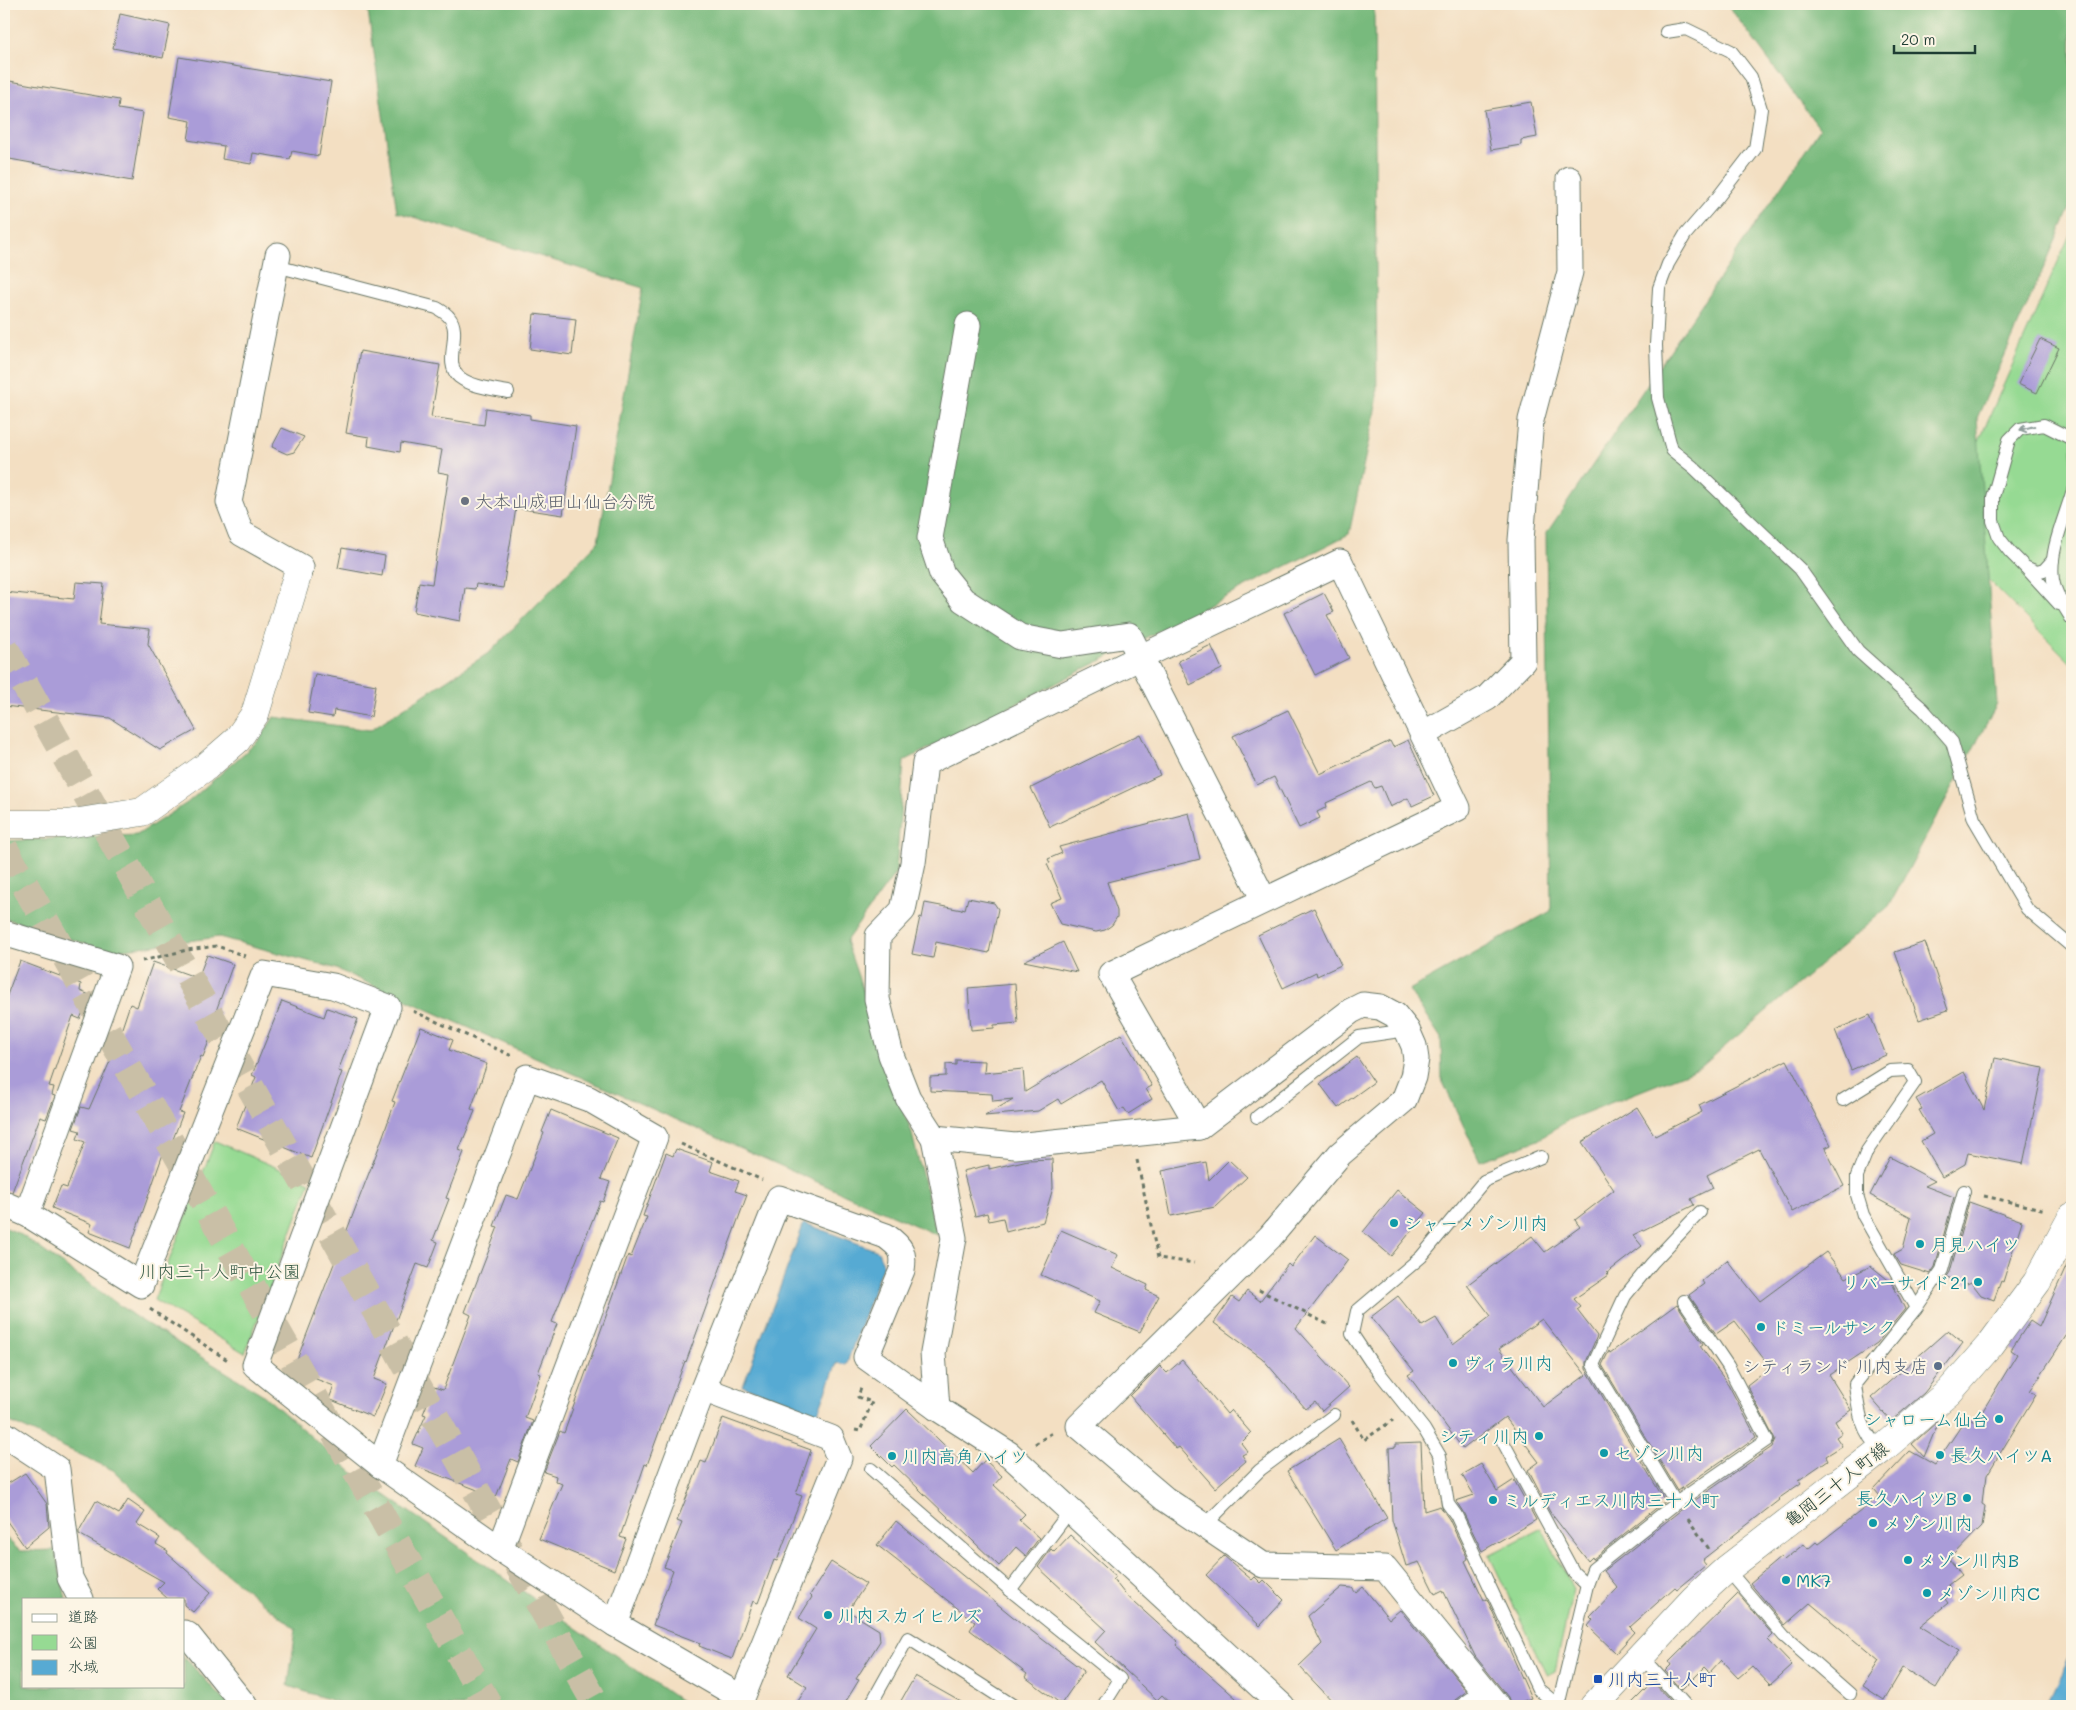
<svg xmlns="http://www.w3.org/2000/svg" width="2076" height="1710" font-family="Mali,'Klee One',sans-serif">
  <style>
    .green { fill: #96da93; stroke: #5a8c64 }
    .forest { fill: #78ba7d; stroke: #4c7c58 }
    .water { fill: #57aad3; stroke: #3b7484 }
    .building { fill: #aa9cd8; fill-rule: evenodd }
    .lines { fill: none; stroke-linecap: round; stroke-linejoin: round }
    .motorway-tunnel { stroke: #c9bfa6; stroke-width: 28; stroke-dasharray: 28 14; stroke-linecap: butt }
    .service-casing { stroke: #697666; stroke-width: 14 }
    .minor-casing { stroke: #697666; stroke-width: 27 }
    .tertiary-casing { stroke: #697666; stroke-width: 29 }
    .path { stroke: #697666; stroke-width: 3; stroke-dasharray: 4 4; stroke-linecap: butt }
    .service { stroke: #fff; stroke-width: 12 }
    .minor { stroke: #fff; stroke-width: 25 }
    .tertiary { stroke: #fff; stroke-width: 28 }
    .oneway { stroke: #8f9e9a }
    .worship-dot { fill: #6b7280; stroke: #fcf5e5; stroke-width: 2 }
    .culture-dot { fill: #0f9aa8; stroke: #fcf5e5; stroke-width: 2 }
    .service-dot { fill: #5c6f8a; stroke: #fcf5e5; stroke-width: 2 }
    .transit-dot { fill: #1a4fb4; stroke: #fcf5e5; stroke-width: 2 }
    .labels { text-anchor: middle; dominant-baseline: central; stroke-width: 4; stroke-linejoin: round; paint-order: stroke }
    .worship-label { font-size: 18px; fill: #5b616d; stroke: #fcf5e5; text-anchor: start }
    .culture-label { font-size: 18px; fill: #0d838f; stroke: #fcf5e5; text-anchor: start }
    .park-label { font-size: 18px; fill: #375c47; stroke: #fcf5e5 }
    .service-label { font-size: 18px; fill: #4e5e75; stroke: #fcf5e5; text-anchor: end }
    .street-label { font-size: 18px; fill: #1f3d34; stroke: #fcf5e5 }
    .transit-label { font-size: 18px; fill: #164399; stroke: #fcf5e5; text-anchor: start }
  </style>
  <rect width="100%" height="100%" fill="#fcf5e5"/>
  <filter id="ink" filterUnits="userSpaceOnUse"><feTurbulence type="fractalNoise" baseFrequency=".02" numOctaves="2"/><feDisplacementMap in="SourceGraphic" scale="10" xChannelSelector="R" yChannelSelector="G"/><feConvolveMatrix kernelMatrix="1 2 1 2 8 2 1 2 1" color-interpolation-filters="sRGB"/></filter>
  <filter id="wash" filterUnits="userSpaceOnUse"><feTurbulence type="fractalNoise" baseFrequency=".0096" numOctaves="4" result="noise"/><feDisplacementMap in="SourceGraphic" scale="20" xChannelSelector="R" yChannelSelector="G"/><feGaussianBlur stdDeviation="1.12" result="paint"/><feColorMatrix in="noise" values="0 0 0 0 0 0 0 0 0 0 0 0 0 0 0 0 0 1.4 0 .05"/><feComposite in="paint" operator="in"/></filter>
  <g filter="url(#wash)">
    <rect width="100%" height="100%" fill="#f3dfc2"/>
    <g class="green">
      <polygon points="2072,230 2072,664 1939,531"/>
      <polygon points="215,1141 310,1182 245,1353 154,1300"/>
      <polygon points="1542,1528 1573,1589 1555,1671 1547,1675 1489,1555"/>
    </g>
    <g class="forest">
      <polygon points="367,4 1374,4 1377,401 1349,534 904,761 896,872 846,941 912,1134 937,1235 334,968 219,937 109,951 4,918 4,841 137,835 187,803 258,741 274,717 370,730 490,652 598,542 643,288 397,212"/>
      <polygon points="1727,4 2072,4 2071,206 1977,418 1997,704 1889,906 1701,1067 1570,1119 1538,1140 1480,1161 1442,1080 1441,1038 1409,990 1551,911 1546,534 1820,129"/>
      <polygon points="4,1227 20,1234 137,1318 262,1394 352,1472 688,1706 349,1706 288,1686 296,1629 209,1560 113,1470 4,1419"/>
      <polygon points="4,1536 20,1551 55,1550 66,1599 24,1599 24,1686 184,1686 184,1657 230,1706 4,1706"/>
    </g>
    <g class="water">
      <polygon points="804,1223 878,1251 883,1264 846,1365 837,1363 817,1415 743,1386"/>
      <polygon points="2072,1652 2072,1706 2046,1706"/>
    </g>
    <g id="blocks">
      <g class="building">
        <polygon points="120,14 170,25 163,58 113,48"/>
        <polygon points="179,57 331,82 319,156 292,151 290,159 253,153 251,164 222,159 224,146 188,140 191,121 169,117"/>
        <polygon points="4,80 119,100 118,109 143,113 132,181 4,158"/>
        <polygon points="1531,102 1537,137 1521,140 1521,145 1491,150 1484,110"/>
        <polygon points="534,314 576,319 572,355 530,349"/>
        <polygon points="2040,339 2059,348 2037,393 2018,384"/>
        <polygon points="360,351 440,365 431,417 484,425 486,408 530,415 530,419 576,426 563,515 516,508 503,588 476,584 475,589 465,588 460,621 414,612 419,582 432,584 449,474 438,472 442,450 401,443 400,452 368,446 369,437 346,433"/>
        <polygon points="282,428 304,437 294,452 287,454 272,447"/>
        <polygon points="342,548 385,556 382,576 338,568"/>
        <polygon points="76,582 104,584 99,624 150,629 148,644 196,730 160,750 110,718 4,706 4,592 74,599"/>
        <polygon points="1324,593 1334,612 1327,615 1349,658 1315,675 1284,613"/>
        <polygon points="1211,645 1222,669 1190,685 1178,661"/>
        <polygon points="315,674 376,685 371,717 334,710 333,717 308,713"/>
        <polygon points="1288,710 1320,774 1390,741 1393,747 1408,740 1434,796 1412,806 1408,798 1390,807 1381,786 1375,788 1371,782 1326,803 1327,807 1317,812 1320,818 1299,828 1274,777 1257,785 1233,736"/>
        <polygon points="1140,734 1160,775 1050,827 1031,788"/>
        <polygon points="1189,813 1200,859 1107,882 1117,911 1117,917 1112,925 1105,930 1096,932 1060,924 1050,903 1062,898 1047,864 1050,863 1048,859 1062,853 1059,847"/>
        <polygon points="968,898 994,903 998,909 989,953 936,942 933,958 912,954 920,917 922,918 925,903 962,910 962,908 965,909"/>
        <polygon points="1314,908 1341,965 1317,976 1316,972 1283,988 1258,935"/>
        <polygon points="1063,942 1077,972 1024,961"/>
        <polygon points="1925,942 1948,1010 1919,1020 1895,952"/>
        <polygon points="207,955 233,964 216,1011 220,1012 203,1057 201,1056 179,1112 183,1113 167,1155 163,1154 130,1248 89,1232 92,1224 52,1208 61,1186 67,1188 85,1142 77,1139 80,1131 73,1129 81,1107 89,1109 122,1034 120,1034 130,1004 137,1007 153,962 198,978"/>
        <polygon points="20,961 81,984 80,991 90,995 80,1019 73,1016 49,1086 54,1087 52,1095 55,1096 46,1119 40,1117 12,1192 4,1190 4,1003"/>
        <polygon points="1015,984 1018,1023 994,1025 994,1028 971,1030 968,988"/>
        <polygon points="282,1001 324,1017 327,1008 358,1019 338,1071 342,1072 311,1158 236,1128 256,1077 252,1075"/>
        <polygon points="1870,1015 1886,1055 1851,1070 1835,1030"/>
        <polygon points="421,1027 453,1040 449,1050 487,1064 471,1109 475,1111 459,1150 464,1152 446,1198 449,1199 433,1240 438,1242 428,1268 417,1264 374,1379 387,1384 373,1417 329,1399 334,1386 293,1370 379,1147 395,1102 392,1101"/>
        <polygon points="1121,1034 1152,1086 1146,1089 1152,1099 1128,1114 1124,1108 1119,1111 1101,1080 1061,1104 1058,1099 1038,1111 985,1116 1013,1099 993,1101 992,1094 930,1091 930,1077 946,1076 946,1064 956,1065 956,1060 985,1061 984,1073 1023,1069 1025,1092"/>
        <polygon points="1357,1057 1374,1082 1338,1108 1320,1084"/>
        <polygon points="1995,1058 2043,1068 2023,1164 1968,1153 1965,1164 1942,1177 1921,1141 1933,1134 1919,1110 1922,1109 1916,1099 1964,1072 1984,1110"/>
        <path d="M1787,1060L1831,1145L1825,1148L1844,1186L1792,1212L1759,1149L1707,1175L1713,1188L1691,1199L1694,1205L1633,1235L1642,1246L1607,1273L1609,1275L1574,1299L1581,1307L1577,1310L1597,1336L1586,1362V1369L1665,1501L1593,1559L1592,1557L1588,1561L1550,1512L1528,1470L1539,1462L1505,1417L1463,1449L1408,1375L1414,1371L1371,1317L1398,1296L1422,1326L1436,1318L1453,1345L1491,1316L1467,1285L1532,1236L1545,1252L1580,1227L1575,1220L1614,1190L1582,1142L1637,1107L1655,1136L1702,1112L1699,1105ZM1542,1319L1586,1375L1543,1407L1499,1349Z"/>
        <polygon points="551,1110 618,1138 601,1179 610,1182 603,1202 600,1201 552,1322 557,1324 538,1373 541,1374 525,1418 533,1421 518,1462 511,1459 496,1497 415,1466 423,1448 413,1444 426,1415 423,1414 434,1387 443,1390 471,1315 465,1312 498,1227 494,1226 506,1195 518,1199 544,1133 542,1132"/>
        <polygon points="676,1149 713,1162 710,1171 739,1181 735,1191 747,1195 686,1362 685,1361 647,1465 645,1464 620,1537 626,1539 614,1570 539,1539 562,1484 555,1481 556,1476 544,1472 560,1431 564,1433 628,1255 631,1257 647,1217 643,1216 666,1153 673,1156"/>
        <polygon points="1890,1157 1935,1181 1925,1186 1954,1197 1935,1267 1930,1274 1901,1265 1894,1254 1903,1249 1911,1217 1870,1195"/>
        <polygon points="1052,1159 1053,1188 1043,1222 1006,1232 1003,1218 989,1221 987,1213 975,1216 963,1171 989,1165 989,1169 1028,1160"/>
        <polygon points="1229,1160 1247,1177 1215,1207 1171,1216 1162,1171 1206,1162 1209,1180"/>
        <polygon points="1397,1190 1426,1213 1391,1256 1363,1232"/>
        <polygon points="1969,1202 2022,1221 2003,1282 2001,1281 1994,1300 1981,1295 1971,1282 1967,1284 1946,1278 1950,1272"/>
        <polygon points="1061,1230 1118,1255 1112,1268 1148,1285 1146,1290 1159,1296 1140,1332 1094,1313 1100,1301 1041,1275"/>
        <polygon points="1315,1235 1348,1260 1296,1328 1349,1387 1322,1411 1315,1402 1306,1409 1262,1358 1214,1323 1232,1297 1239,1302 1247,1291 1260,1301 1288,1264 1291,1267"/>
        <polygon points="1826,1252 1846,1278 1871,1266 1892,1283 1905,1309 1877,1343 1829,1375 1851,1410 1835,1421 1842,1433 1836,1437 1842,1446 1826,1456 1828,1460 1799,1480 1801,1483 1778,1499 1779,1500 1702,1560 1706,1565 1677,1589 1675,1587 1630,1627 1635,1632 1616,1653 1588,1626 1593,1620 1590,1617 1618,1588 1604,1571 1681,1510 1772,1447 1775,1440 1747,1385 1770,1367 1735,1321 1716,1334 1689,1295 1704,1284 1702,1281 1727,1260 1760,1301"/>
        <polygon points="2072,1254 2072,1327 2030,1391 2036,1394 1987,1475 1986,1483 1984,1485 1982,1504 1985,1506 1982,1526 1949,1560 1961,1575 1948,1585 1951,1588 1947,1591 1950,1594 1945,1599 1948,1603 1920,1626 1959,1650 1936,1688 1903,1668 1884,1700 1863,1686 1879,1661 1810,1603 1785,1625 1750,1583 1781,1557 1784,1560 1804,1544 1808,1549 1816,1542 1818,1544 1880,1496 1874,1489 1910,1451 1935,1465 1963,1423 1964,1424 1968,1418 1976,1422 2017,1354 2011,1350 2030,1321 2039,1327"/>
        <polygon points="1677,1304 1703,1344 1700,1346 1728,1384 1756,1437 1678,1491 1602,1365 1609,1351 1610,1353"/>
        <polygon points="1948,1330 1963,1343 1924,1393 1891,1421 1871,1398"/>
        <polygon points="1182,1360 1227,1414 1231,1410 1251,1433 1241,1443 1248,1452 1242,1455 1246,1461 1215,1488 1179,1447 1176,1449 1130,1396 1160,1366 1167,1373"/>
        <polygon points="907,1409 973,1473 985,1460 1002,1476 994,1485 1025,1514 1019,1520 1039,1538 1026,1556 1016,1547 999,1566 894,1465 892,1467 871,1446"/>
        <polygon points="723,1418 811,1450 796,1494 802,1496 794,1516 777,1561 774,1560 758,1603 753,1601 732,1659 699,1646 700,1643 653,1625 673,1570 664,1567 682,1523 677,1521 701,1461 706,1463"/>
        <polygon points="1937,1422 1938,1423 1924,1457 1912,1444"/>
        <polygon points="1339,1439 1387,1518 1336,1550 1287,1471"/>
        <polygon points="1421,1443 1424,1511 1440,1506 1449,1519 1468,1559 1465,1561 1484,1600 1487,1599 1531,1698 1511,1706 1508,1697 1475,1656 1443,1590 1435,1594 1419,1562 1406,1566 1392,1520 1389,1448 1396,1447 1396,1444"/>
        <polygon points="1481,1464 1497,1491 1514,1480 1536,1520 1482,1551 1463,1512 1456,1501 1474,1495 1462,1475"/>
        <polygon points="25,1473 47,1504 49,1527 25,1547 4,1517 4,1486"/>
        <polygon points="128,1500 145,1512 137,1524 160,1538 156,1544 168,1551 167,1553 211,1592 193,1612 184,1605 184,1599 168,1599 157,1589 164,1582 79,1534 79,1531 96,1501 119,1514"/>
        <polygon points="896,1521 1012,1616 1084,1671 1061,1704 1025,1677 1027,1674 970,1630 975,1622 877,1545"/>
        <polygon points="1070,1535 1116,1577 1113,1579 1124,1593 1178,1642 1176,1645 1245,1706 1174,1706 1162,1695 1157,1700 1095,1642 1106,1630 1038,1567 1051,1549 1054,1552"/>
        <polygon points="1224,1556 1252,1580 1255,1577 1261,1583 1264,1580 1284,1600 1260,1626 1206,1575"/>
        <polygon points="831,1562 866,1584 848,1611 879,1630 880,1641 856,1679 859,1680 843,1706 795,1706 807,1687 788,1675 816,1629 799,1618 812,1597 810,1595"/>
        <polygon points="1342,1587 1352,1588 1356,1593 1363,1587 1389,1619 1400,1610 1467,1691 1455,1700 1452,1706 1337,1706 1299,1666 1322,1644 1308,1616"/>
        <polygon points="1738,1594 1773,1635 1768,1640 1792,1665 1770,1685 1752,1666 1738,1678 1721,1660 1710,1672 1705,1667 1682,1690 1665,1671 1671,1665 1669,1662"/>
        <polygon points="915,1676 968,1706 898,1706"/>
        <polygon points="1653,1682 1671,1701 1666,1706 1629,1706"/>
      </g>
    </g>
  </g>
  <g filter="url(#ink)">
    <use href="#blocks" fill-opacity="0" stroke="#697666" stroke-width="1"/>
    <g class="lines">
      <g class="motorway-tunnel">
        <polyline points="4,647 597,1706"/>
        <polyline points="4,848 489,1706"/>
      </g>
      <g class="service-casing">
        <g id="service">
          <polyline points="1666,32 1686,29 1731,51 1751,77 1761,109 1755,149 1718,197 1685,235 1668,264 1659,288 1656,345 1658,398 1672,450 1693,467 1800,569 1858,651 1923,709 1952,742 1974,819 2027,909 2072,947"/>
          <path d="M276,266L437,308C440,310 446,313 449,317C463,333 442,362 459,377C472,387 492,389 508,392"/>
          <polyline points="2053,560 2044,570 2037,572 2025,567 2010,552 1999,538 1993,521 1993,497 2009,440 2020,429 2044,425 2072,439"/>
          <polyline points="2027,569 2059,604"/>
          <path d="M2071,618C2064,606 2055,594 2053,580C2049,551 2064,520 2072,493"/>
          <path d="M1843,1100L1890,1071L1908,1070L1915,1082L1867,1151L1857,1176V1195L1863,1215L1916,1308L1855,1384C1858,1408 1861,1434 1881,1450"/>
          <polyline points="1257,1117 1359,1037 1407,1030"/>
          <polyline points="1541,1157 1484,1181 1421,1257 1357,1311 1352,1334 1370,1361 1424,1429 1440,1456 1448,1504 1456,1515 1538,1689 1559,1706"/>
          <polyline points="1916,1308 1942,1270 1964,1191"/>
          <polyline points="1502,1440 1574,1573 1587,1585"/>
          <polyline points="871,1469 1010,1590 1120,1679 1103,1706"/>
          <polyline points="1676,1503 1593,1365 1625,1296 1652,1263 1700,1212"/>
          <polyline points="1205,1525 1260,1470 1334,1415"/>
          <polyline points="1727,1569 1784,1636 1850,1694"/>
          <polyline points="1010,1590 1070,1511"/>
          <polyline points="1640,1655 1686,1706"/>
          <polyline points="870,1706 908,1638 1014,1706"/>
          <polyline points="1460,1706 1483,1690"/>
          <polyline points="1558,1706 1587,1585 1593,1569 1676,1503 1767,1440 1728,1366 1684,1301"/>
        </g>
      </g>
      <g class="minor-casing">
        <g id="minor">
          <polyline points="278,255 229,502 241,533 301,567 297,576"/>
          <polyline points="968,325 930,538 942,574 963,600 1020,637 1062,645 1129,635 1264,900"/>
          <polyline points="1423,734 1487,698 1523,661 1521,540 1531,420 1570,272 1569,179"/>
          <polyline points="4,933 117,967 27,1214"/>
          <polyline points="934,1138 1015,1146 1199,1127 1351,1011 1363,1005 1380,1007 1395,1015 1407,1030 1414,1046 1416,1059 1413,1077 1404,1100 1340,1154 1270,1237 1079,1426 1165,1499 1263,1565 1385,1568 1497,1706"/>
          <polyline points="4,1204 27,1214 141,1285 264,974 333,986 388,1007 255,1365 380,1465 500,1549 615,1624"/>
          <path d="M703,1389L831,1438L839,1458L742,1698L615,1624L703,1389L779,1198L886,1236C901,1247 905,1252 902,1270L866,1357L937,1408L1009,1454L1282,1706"/>
          <polyline points="937,1408 933,1353 954,1238 934,1138 908,1098 891,1055 877,999 878,936 903,910 913,863 925,763 1139,658 1340,562 1458,808 1111,974 1199,1127"/>
          <polyline points="4,1434 57,1469 70,1578 81,1599"/>
          <polyline points="380,1465 527,1077 589,1099 655,1137 500,1549"/>
          <polyline points="184,1633 188,1635 245,1706"/>
        </g>
      </g>
      <g class="tertiary-casing">
        <g id="tertiary">
          <polyline points="4,824 67,824 142,812 207,766 237,740 255,714 297,576"/>
          <polyline points="1594,1706 1695,1598 1727,1569 1881,1450 1949,1392 1991,1344 2037,1282 2072,1217"/>
        </g>
      </g>
      <g class="path">
        <polyline points="142,961 187,950 217,946 245,956"/>
        <polyline points="413,1011 512,1056"/>
        <polyline points="681,1144 762,1180"/>
        <polyline points="1137,1160 1158,1258 1194,1263"/>
        <polyline points="1984,1196 2046,1210"/>
        <polyline points="1259,1290 1329,1325"/>
        <polyline points="150,1309 229,1361"/>
        <polyline points="1352,1420 1364,1440 1393,1420"/>
        <polyline points="855,1430 860,1431 872,1402 858,1397 862,1385"/>
        <polyline points="1035,1444 1055,1431"/>
        <polyline points="1688,1519 1709,1549"/>
      </g>
      <use href="#service" class="service"/>
      <use href="#minor" class="minor"/>
      <use href="#tertiary" class="tertiary"/>
    </g>
    <defs><path id="oneway-shaft" d="M-6 0H5M1.5-3L5.5 0L1.5 3" fill="none" stroke-width="1.6" stroke-linecap="round" stroke-linejoin="round" transform="scale(1.25)"/></defs>
    <use class="oneway" href="#oneway-shaft" transform="translate(2027 428) rotate(165)"/>
  </g>
  <circle class="worship-dot" cx="465" cy="501" r="5"/>
  <g class="culture-dot">
    <circle cx="1394" cy="1223" r="5"/>
    <circle cx="1920" cy="1244" r="5"/>
    <circle cx="1978" cy="1282" r="5"/>
    <circle cx="1761" cy="1327" r="5"/>
    <circle cx="1453" cy="1363" r="5"/>
    <circle cx="1999" cy="1419" r="5"/>
    <circle cx="1539" cy="1436" r="5"/>
    <circle cx="1604" cy="1453" r="5"/>
    <circle cx="1940" cy="1455" r="5"/>
    <circle cx="892" cy="1456" r="5"/>
    <circle cx="1967" cy="1498" r="5"/>
    <circle cx="1493" cy="1500" r="5"/>
    <circle cx="1873" cy="1523" r="5"/>
    <circle cx="1908" cy="1560" r="5"/>
    <circle cx="1786" cy="1580" r="5"/>
    <circle cx="1927" cy="1593" r="5"/>
    <circle cx="828" cy="1615" r="5"/>
  </g>
  <circle class="service-dot" cx="1938" cy="1366" r="5"/>
  <rect class="transit-dot" x="1593" y="1674" width="10" height="10" rx="2.5"/>
  <g class="labels">
    <g class="worship-label">
      <text x="475" y="501">大本山成田山仙台分院</text>
    </g>
    <g class="culture-label">
      <text x="1404" y="1223">シャーメゾン川内</text>
      <text x="1930" y="1244">月見ハイツ</text>
      <text x="1968" y="1282" text-anchor="end">リバーサイド21</text>
      <text x="1771" y="1327">ドミールサンク</text>
      <text x="1463" y="1363">ヴィラ川内</text>
      <text x="1989" y="1419" text-anchor="end">シャローム仙台</text>
      <text x="1529" y="1436" text-anchor="end">シティ川内</text>
      <text x="1614" y="1453">セゾン川内</text>
      <text x="1950" y="1455">長久ハイツA</text>
      <text x="902" y="1456">川内高角ハイツ</text>
      <text x="1957" y="1498" text-anchor="end">長久ハイツB</text>
      <text x="1503" y="1500">ミルディエス川内三十人町</text>
      <text x="1883" y="1523">メゾン川内</text>
      <text x="1918" y="1560">メゾン川内B</text>
      <text x="1796" y="1580">MK7</text>
      <text x="1937" y="1593">メゾン川内C</text>
      <text x="838" y="1615">川内スカイヒルズ</text>
    </g>
    <g class="park-label">
      <text x="220" y="1271">川内三十人町中公園</text>
    </g>
    <g class="service-label">
      <text x="1928" y="1366">シティランド 川内支店</text>
    </g>
    <g class="street-label">
      <text transform="translate(1836 1484) rotate(-38)">亀岡三十人町線</text>
    </g>
    <g class="transit-label">
      <text x="1608" y="1679">川内三十人町</text>
    </g>
  </g>
  <rect width="2076" height="1710" fill="none" stroke="#fcf5e5" stroke-width="20"/>
  <rect x="22" y="1598" width="162" height="90" fill="#fcf5e5" stroke="#a4ab9e"/>
  <rect x="32" y="1614" width="25" height="8" fill="#ffffff" stroke="#a4ab9e"/>
  <text x="68" y="1622" font-size="15" fill="#1f3d34">道路</text>
  <rect x="32" y="1635" width="25" height="15" fill="#96da93" stroke="#a4ab9e"/>
  <text x="68" y="1648" font-size="15" fill="#1f3d34">公園</text>
  <rect x="32" y="1660" width="25" height="15" fill="#57aad3" stroke="#a4ab9e"/>
  <text x="68" y="1672" font-size="15" fill="#1f3d34">水域</text>
  <path d="M1894 45v8h81v-8" fill="none" stroke="#1f3d34" stroke-width="2.5"/>
  <text x="1901" y="45" font-size="15" fill="#1f3d34" stroke="#fcf5e5" stroke-width="4" paint-order="stroke">20 m</text>
</svg>
